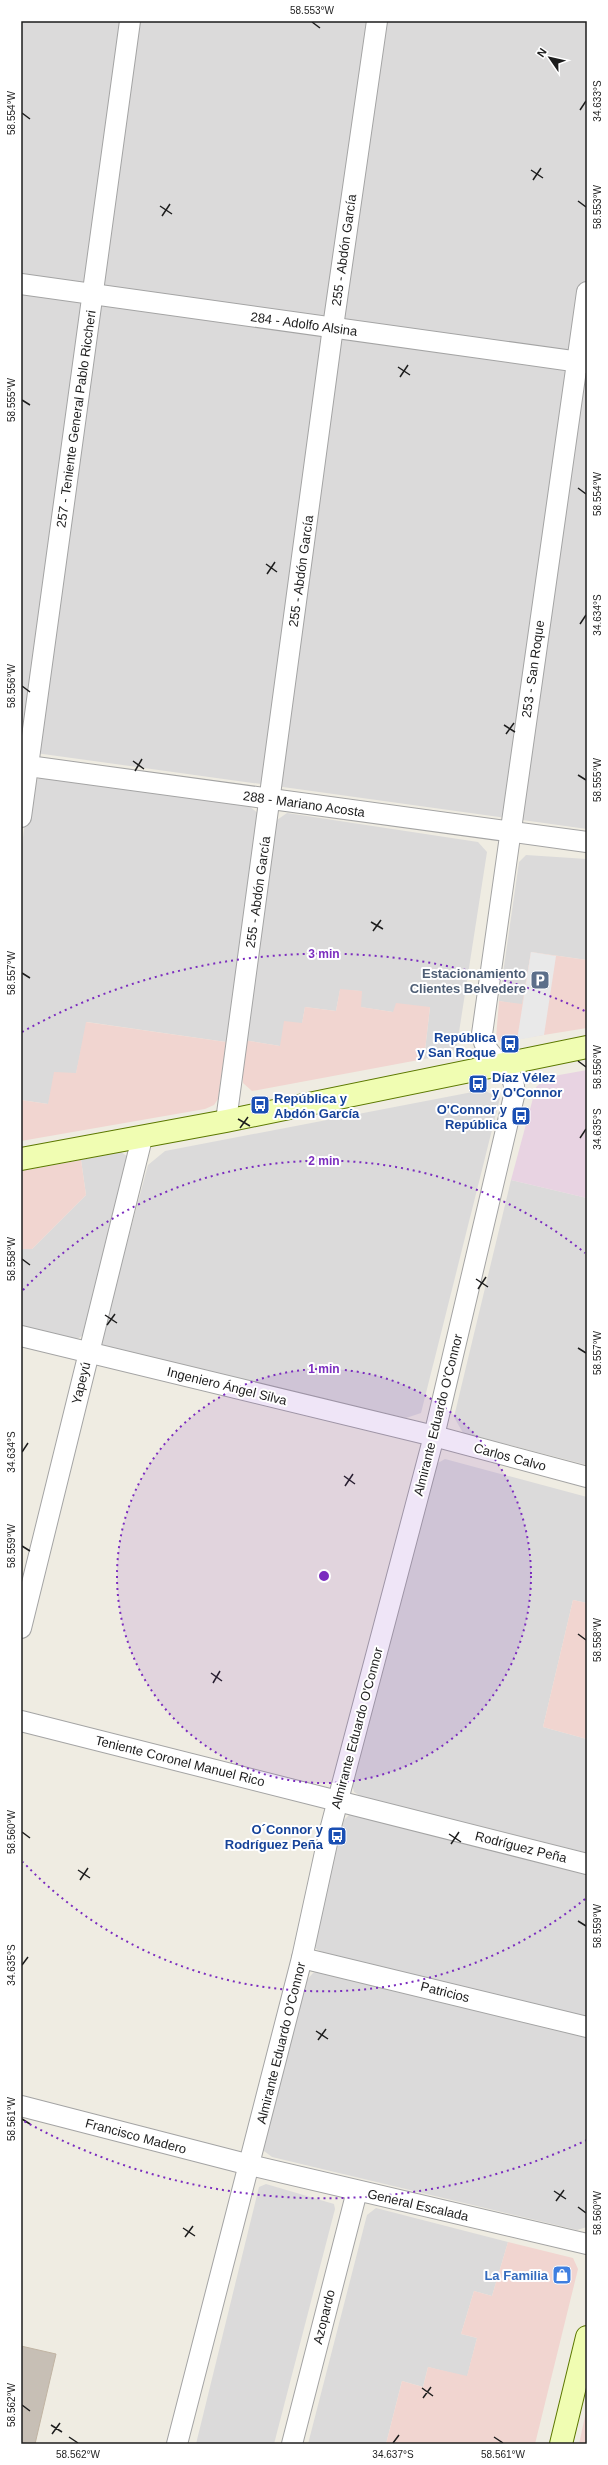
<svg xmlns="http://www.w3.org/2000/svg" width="608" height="2465" font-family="Helvetica,sans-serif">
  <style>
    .residential { fill: #dbdada }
    .commercial { fill: #f1d5d0 }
    .industrial { fill: #e8d3e2 }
    .parking { fill: #e9e9e9 }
    .building { fill: #c7bfb5; stroke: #c1b4a3 }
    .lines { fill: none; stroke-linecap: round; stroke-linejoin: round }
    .street-casing { stroke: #a4a4a4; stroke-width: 22 }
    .secondary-casing { stroke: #5c7800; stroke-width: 24 }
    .street { stroke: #fff; stroke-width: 20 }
    .secondary { stroke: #f0fdb2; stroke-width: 22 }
    .ticks { fill: none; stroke: #1d1d1d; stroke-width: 1.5 }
    .ring { fill: none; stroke: #7b2cbf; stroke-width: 2; stroke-dasharray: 2 4 }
    .labels { text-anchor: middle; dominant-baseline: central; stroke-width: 4; stroke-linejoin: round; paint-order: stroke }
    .street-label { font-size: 13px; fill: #1d1d1d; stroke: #fff }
    .service-label { font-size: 13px; font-weight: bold; fill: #4e5e75; stroke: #fff; text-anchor: end }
    .transit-label { font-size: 13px; font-weight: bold; fill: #164399; stroke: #fff; text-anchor: end }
    .shop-label { font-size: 13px; font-weight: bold; fill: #366cbe; stroke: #fff; text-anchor: end }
    .centre { fill: #7b2cbf; stroke: #fff; stroke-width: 2 }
    .ring-label { font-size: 12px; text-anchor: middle; font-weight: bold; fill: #7b2cbf; stroke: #fff; stroke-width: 4; stroke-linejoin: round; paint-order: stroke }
    .neatline { fill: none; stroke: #1d1d1d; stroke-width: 1.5 }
    .ticks-label { font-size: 10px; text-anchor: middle; fill: #1d1d1d }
  </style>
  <rect width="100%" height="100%" fill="#efece2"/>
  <g class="residential">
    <polygon points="21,21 587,21 587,829 21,751"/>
    <polygon points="46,775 249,806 259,814 226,1042 87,1022 76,1074 48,1104 21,1100 21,853 29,790 36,780"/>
    <polygon points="287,813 478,842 487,852 457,1045 451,1054 424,1059 430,1007 393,1012 360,1007 361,991 340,990 336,1011 305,1007 302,1024 280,1046 243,1040 277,820"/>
    <polygon points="526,855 587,859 587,960 531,952 522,1005 499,1001 519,862"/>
    <polygon points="483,1090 500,1098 421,1413 406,1418 108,1351 103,1348 100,1342 148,1165 165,1151"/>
    <polygon points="121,1152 128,1157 83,1335 76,1340 21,1327 21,1249 32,1249 86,1195 81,1160"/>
    <polygon points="511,1180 587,1198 587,1465 463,1433 454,1417"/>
    <polygon points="445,1459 587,1497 587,1603 573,1600 543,1727 587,1739 587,1853 362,1797 354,1792 352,1784 436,1464"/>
    <polygon points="357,1813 587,1870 587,2020 324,1953 316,1949 312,1943 344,1820 349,1815"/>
    <polygon points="324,1969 587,2037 587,2227 577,2230 272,2157 264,2151 262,2140 306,1981 313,1973"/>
    <polygon points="266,2184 334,2204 335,2209 274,2444 196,2444 259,2187"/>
    <polygon points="376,2208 508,2242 492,2296 474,2291 461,2334 477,2338 467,2377 428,2367 423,2387 402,2381 386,2444 308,2444 367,2215"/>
  </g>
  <g class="commercial">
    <polygon points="531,952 587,960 587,1028 500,1042 496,1038 499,1001 522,1004"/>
    <polygon points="340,989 362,991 361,1007 393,1012 396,1003 430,1007 424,1059 252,1091 243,1083 243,1040 280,1046 284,1021 302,1023 305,1007 336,1011"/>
    <polygon points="86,1022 226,1042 218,1099 214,1105 205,1109 21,1141 21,1100 48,1104 54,1072 76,1073"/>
    <polygon points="81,1160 86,1195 32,1249 21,1249 21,1171"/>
    <polygon points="573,1600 587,1603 587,1739 543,1727"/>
    <polygon points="508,2242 573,2258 578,2269 535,2444 386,2444 402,2381 423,2387 428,2367 467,2376 477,2338 461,2334 474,2291 492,2296"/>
    <polygon points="587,2407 587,2444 579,2444"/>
  </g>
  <polygon class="industrial" points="587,1070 587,1198 511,1180 536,1087 548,1077"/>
  <polygon class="parking" points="531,952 556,956 544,1035 517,1040"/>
  <polygon class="building" points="21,2346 56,2354 35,2444 21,2444"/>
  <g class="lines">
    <g class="street-casing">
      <g id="street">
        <polyline points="21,284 587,363"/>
        <polyline points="21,765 587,842"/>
        <polyline points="21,817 130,21"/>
        <polyline points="226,1121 333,327 377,21"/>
        <polyline points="21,1336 434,1436 587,1477"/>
        <polyline points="21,1628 142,1138"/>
        <polyline points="21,1721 587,1864"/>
        <polyline points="302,1958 587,2027"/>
        <polyline points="21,2106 250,2165 587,2244"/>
        <path d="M177,2444L302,1958L329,1834L434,1436L514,1096C518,1064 486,1064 482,1034L587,292"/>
        <polyline points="292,2444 357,2191"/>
      </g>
    </g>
    <g class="secondary-casing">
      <g id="secondary">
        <polyline points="21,1159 226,1121 587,1047"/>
        <polyline points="561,2444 587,2337"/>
      </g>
    </g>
    <use href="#street" class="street"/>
    <use href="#secondary" class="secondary"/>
  </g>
  <path class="ticks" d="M312,22L320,28M580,110L586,101M22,113L30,119M531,170L543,178M533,180L541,168M578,201L586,207M160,206L172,214M162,216L170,204M398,367L410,375M400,377L408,365M22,400L30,405M578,488L586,494M266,564L277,572M267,574L275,562M580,624L586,615M22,686L30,692M504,725L515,732M506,734L514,723M133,761L144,769M135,771L142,759M578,775L586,780M371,922L383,929M373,931L381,920M22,973L30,978M578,1061L586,1067M238,1119L250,1126M240,1128L248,1117M580,1138L586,1129M22,1259L30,1265M476,1279L488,1287M478,1289L486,1277M105,1315L117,1323M107,1325L115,1314M578,1348L586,1353M22,1452L28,1443M344,1476L355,1484M345,1486L353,1474M22,1546L30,1551M578,1634L586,1640M211,1673L222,1681M213,1683L220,1671M22,1832L30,1838M449,1834L461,1842M451,1844L459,1832M78,1870L90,1878M80,1880L88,1868M578,1921L586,1926M22,1965L28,1957M316,2031L328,2039M318,2040L326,2029M22,2119L30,2124M554,2191L566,2199M556,2201L564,2190M578,2207L586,2213M183,2228L195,2236M185,2237L193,2226M422,2388L433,2396M423,2398L431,2387M22,2405L30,2411M51,2425L62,2432M52,2434L60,2423M69,2437L78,2443M494,2437L503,2443M393,2443L399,2435"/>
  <circle cx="324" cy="1576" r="207" fill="#7b2cbf" fill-opacity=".12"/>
  <g class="ring">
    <circle cx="324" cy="1576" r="207"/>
    <path d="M585 1899A415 415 0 0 1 23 1862M23 1290A415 415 0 0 1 585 1253"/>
    <path d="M587 2140A622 622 0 0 1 22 2120M22 1032A622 622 0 0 1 587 1012"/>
  </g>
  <defs>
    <g id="parking-square" transform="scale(1)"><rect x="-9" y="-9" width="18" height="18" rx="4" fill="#5c6f8a" stroke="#fff"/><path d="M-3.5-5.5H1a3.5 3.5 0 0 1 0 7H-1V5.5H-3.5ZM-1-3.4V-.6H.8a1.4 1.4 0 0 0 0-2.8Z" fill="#fff"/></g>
    <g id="bus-square" transform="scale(1)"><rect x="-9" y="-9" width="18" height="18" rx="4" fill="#1a4fb4" stroke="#fff"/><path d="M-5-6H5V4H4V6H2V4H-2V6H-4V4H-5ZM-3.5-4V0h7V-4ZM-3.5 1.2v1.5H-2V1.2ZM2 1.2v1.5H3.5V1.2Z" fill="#fff"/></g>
    <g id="shop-square" transform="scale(1)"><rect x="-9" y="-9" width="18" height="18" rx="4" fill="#3f7fe0" stroke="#fff"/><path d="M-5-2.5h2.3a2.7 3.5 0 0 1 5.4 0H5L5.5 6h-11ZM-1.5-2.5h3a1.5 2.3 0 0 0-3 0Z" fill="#fff"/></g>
  </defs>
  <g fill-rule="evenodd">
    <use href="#parking-square" x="540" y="980"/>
    <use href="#bus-square" x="510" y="1044"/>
    <use href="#bus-square" x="478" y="1084"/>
    <use href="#bus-square" x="260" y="1105"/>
    <use href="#bus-square" x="521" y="1116"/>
    <use href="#bus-square" x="337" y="1836"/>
    <use href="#shop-square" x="562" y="2275"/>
  </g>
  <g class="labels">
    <g class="street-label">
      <text transform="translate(344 250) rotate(-82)">255 - Abdón García</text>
      <text transform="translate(304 324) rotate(8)">284 - Adolfo Alsina</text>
      <text transform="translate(76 419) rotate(-82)">257 - Teniente General Pablo Riccheri</text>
      <text transform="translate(301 571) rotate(-82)">255 - Abdón García</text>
      <text transform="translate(533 669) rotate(-82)">253 - San Roque</text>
      <text transform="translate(304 804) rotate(8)">288 - Mariano Acosta</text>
      <text transform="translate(258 892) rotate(-82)">255 - Abdón García</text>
      <text transform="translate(81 1383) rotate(-76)">Yapeyú</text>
      <text transform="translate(227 1386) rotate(14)">Ingeniero Ángel Silva</text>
      <text transform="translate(438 1415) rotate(-76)">Almirante Eduardo O'Connor</text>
      <text transform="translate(510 1457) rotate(15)">Carlos Calvo</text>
      <text transform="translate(357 1728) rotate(-75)">Almirante Eduardo O'Connor</text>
      <text transform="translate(180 1761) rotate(14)">Teniente Coronel Manuel Rico</text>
      <text transform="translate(521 1847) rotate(14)">Rodríguez Peña</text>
      <text transform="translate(445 1992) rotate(14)">Patricios</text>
      <text transform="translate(281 2043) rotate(-76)">Almirante Eduardo O'Connor</text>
      <text transform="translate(136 2136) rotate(15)">Francisco Madero</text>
      <text transform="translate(418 2205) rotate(13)">General Escalada</text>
      <text transform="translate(324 2317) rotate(-76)">Azopardo</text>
    </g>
    <g class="service-label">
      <text x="526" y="973">Estacionamiento<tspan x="526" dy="15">Clientes Belvedere</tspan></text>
    </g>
    <g class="transit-label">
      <text x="496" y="1037">República<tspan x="496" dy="15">y San Roque</tspan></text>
      <text x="492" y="1077" text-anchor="start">Díaz Vélez<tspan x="492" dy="15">y O'Connor</tspan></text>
      <text x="274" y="1098" text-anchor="start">República y<tspan x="274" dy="15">Abdón García</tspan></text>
      <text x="507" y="1109">O'Connor y<tspan x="507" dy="15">República</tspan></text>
      <text x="323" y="1829">O´Connor y<tspan x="323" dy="15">Rodríguez Peña</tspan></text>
    </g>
    <g class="shop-label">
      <text x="548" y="2275">La Familia</text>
    </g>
  </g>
  <circle cx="324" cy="1576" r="6" class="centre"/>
  <g class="ring-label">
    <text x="324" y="958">3 min</text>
    <text x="324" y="1165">2 min</text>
    <text x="324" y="1373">1 min</text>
  </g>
  <rect width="608" height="2465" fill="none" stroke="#ffffff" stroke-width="44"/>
  <g transform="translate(550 58) rotate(304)" stroke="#ffffff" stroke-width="3" paint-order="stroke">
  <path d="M0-3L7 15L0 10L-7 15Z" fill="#1d1d1d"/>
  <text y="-6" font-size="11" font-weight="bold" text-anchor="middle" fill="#1d1d1d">N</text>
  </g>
  <rect x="22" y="22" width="564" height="2421" class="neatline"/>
  <g class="ticks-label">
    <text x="312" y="14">58.553°W</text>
    <text transform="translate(597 101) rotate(-90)" y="4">34.633°S</text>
    <text transform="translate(11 113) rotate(-90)" y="4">58.554°W</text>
    <text transform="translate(597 207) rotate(-90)" y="4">58.553°W</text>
    <text transform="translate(11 400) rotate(-90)" y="4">58.555°W</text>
    <text transform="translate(597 494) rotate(-90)" y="4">58.554°W</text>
    <text transform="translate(597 615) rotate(-90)" y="4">34.634°S</text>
    <text transform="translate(11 686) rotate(-90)" y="4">58.556°W</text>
    <text transform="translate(597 780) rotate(-90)" y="4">58.555°W</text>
    <text transform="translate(11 973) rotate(-90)" y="4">58.557°W</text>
    <text transform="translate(597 1067) rotate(-90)" y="4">58.556°W</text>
    <text transform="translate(597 1129) rotate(-90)" y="4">34.635°S</text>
    <text transform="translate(11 1259) rotate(-90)" y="4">58.558°W</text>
    <text transform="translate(597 1353) rotate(-90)" y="4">58.557°W</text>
    <text transform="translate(11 1452) rotate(-90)" y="4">34.634°S</text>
    <text transform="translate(11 1546) rotate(-90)" y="4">58.559°W</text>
    <text transform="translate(597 1640) rotate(-90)" y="4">58.558°W</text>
    <text transform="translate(11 1832) rotate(-90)" y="4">58.560°W</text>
    <text transform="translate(597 1926) rotate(-90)" y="4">58.559°W</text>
    <text transform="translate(11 1965) rotate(-90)" y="4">34.635°S</text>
    <text transform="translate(11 2119) rotate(-90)" y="4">58.561°W</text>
    <text transform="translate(597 2213) rotate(-90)" y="4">58.560°W</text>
    <text transform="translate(11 2405) rotate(-90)" y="4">58.562°W</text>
    <text x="78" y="2458">58.562°W</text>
    <text x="393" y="2458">34.637°S</text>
    <text x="503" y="2458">58.561°W</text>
  </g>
</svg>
